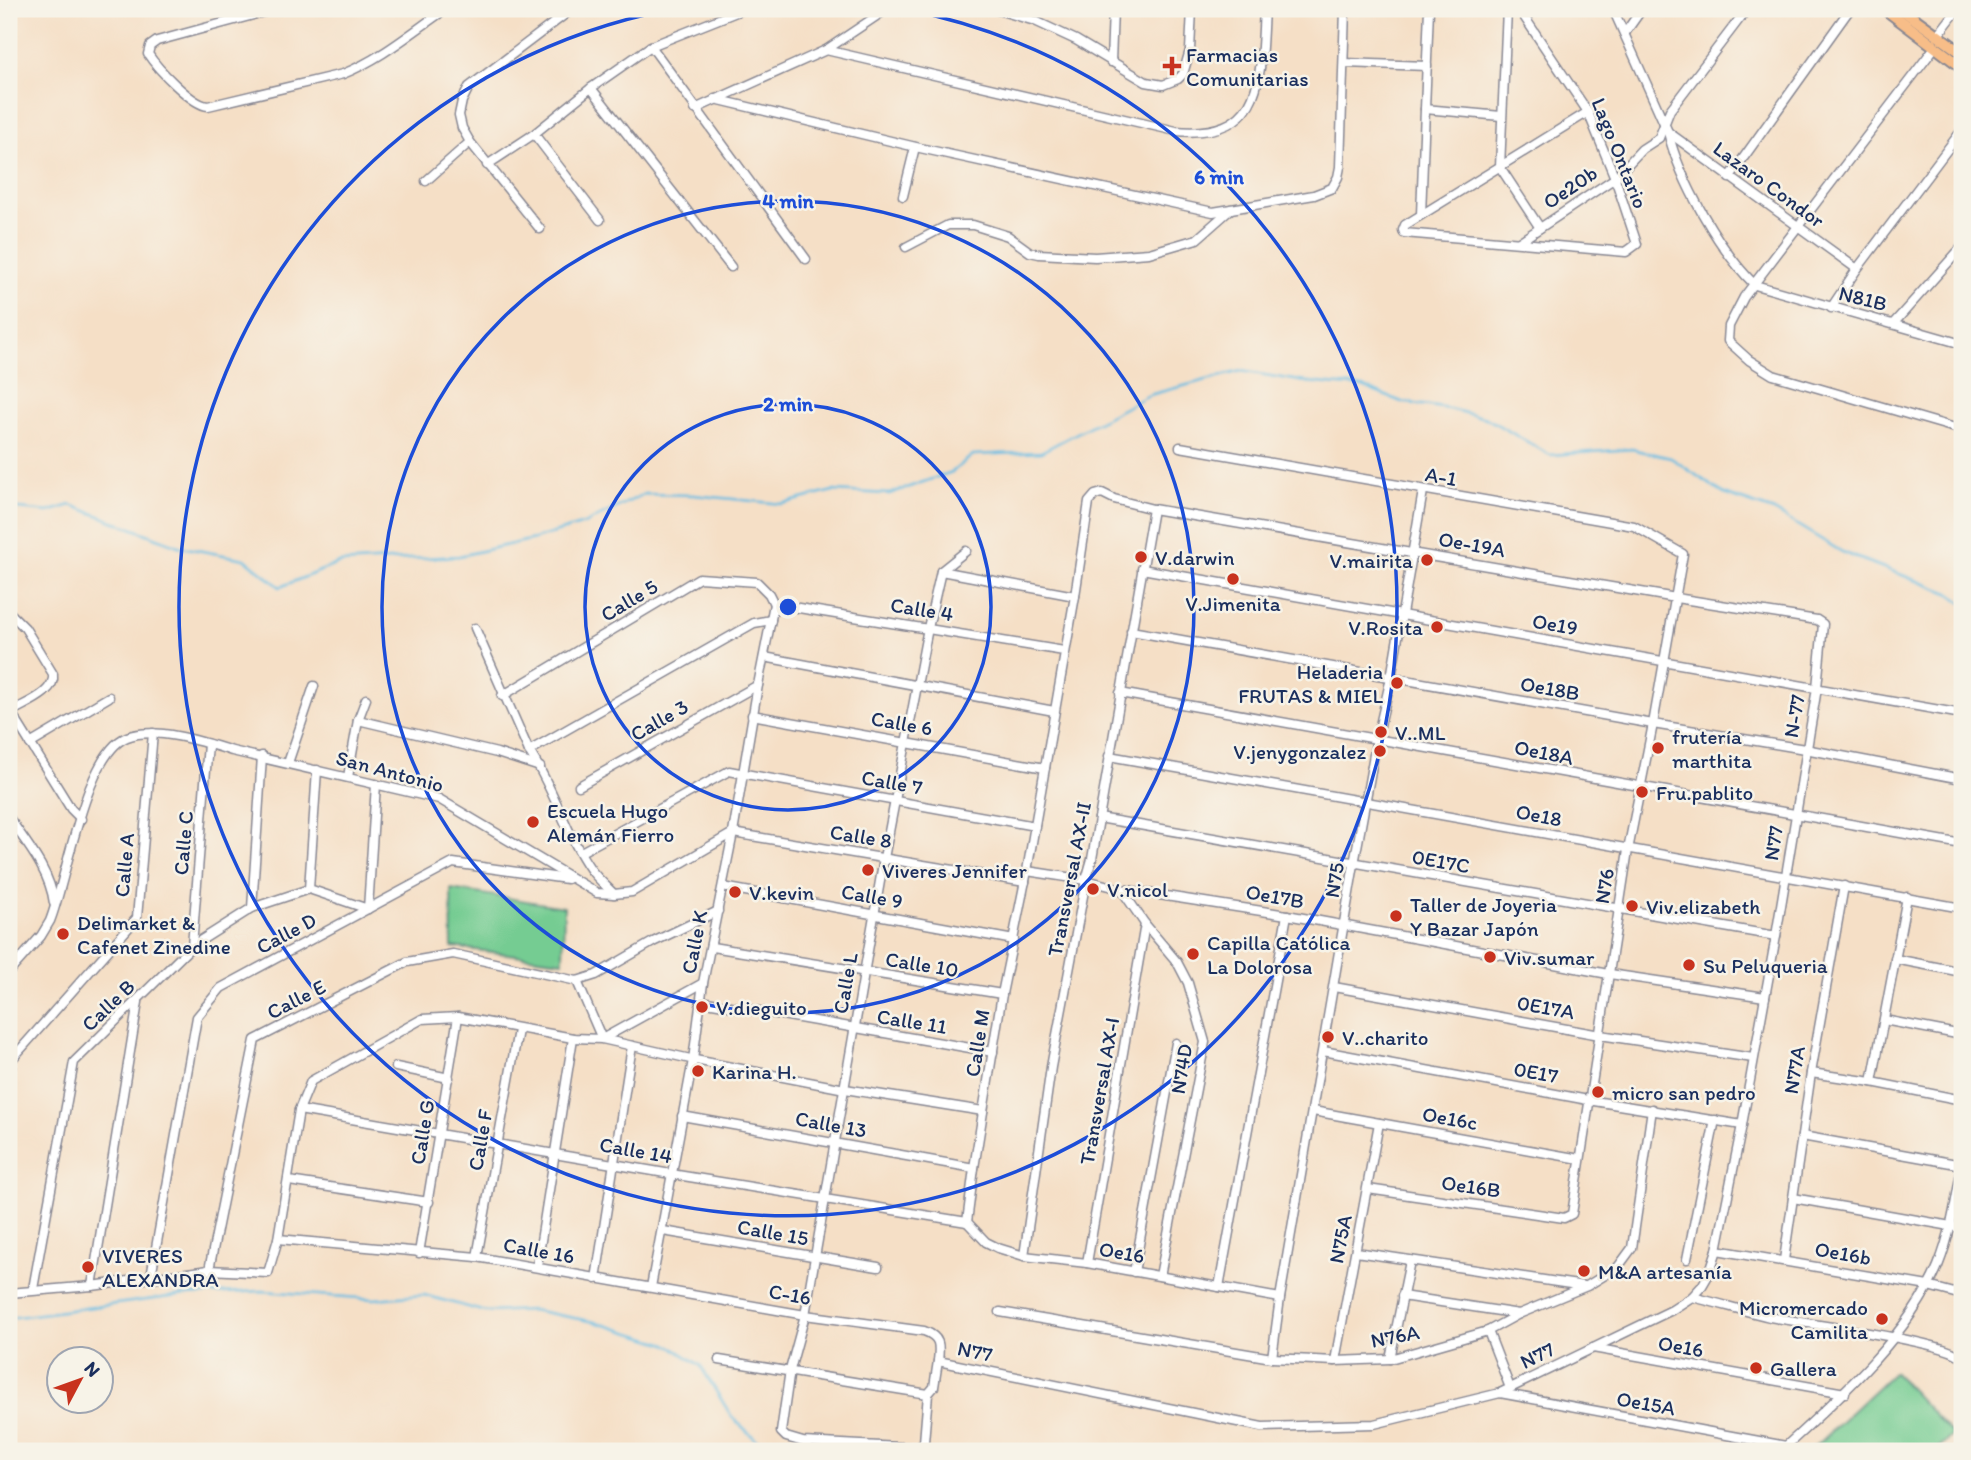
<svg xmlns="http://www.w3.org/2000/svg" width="1971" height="1460" font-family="Itim,sans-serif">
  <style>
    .grass { fill: #75cc92; stroke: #487e78; stroke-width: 2 }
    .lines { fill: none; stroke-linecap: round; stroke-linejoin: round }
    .stream { stroke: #65bce2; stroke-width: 2.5 }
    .minor-casing { stroke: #888792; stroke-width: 11 }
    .major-casing { stroke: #888792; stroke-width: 14 }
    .minor { stroke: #fff; stroke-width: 8 }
    .major { stroke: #f7bd88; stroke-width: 10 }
    .ring { fill: none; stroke: #1d4ed8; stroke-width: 3.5 }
    .poi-dot { fill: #c8321e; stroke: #f7f3e8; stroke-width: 2.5 }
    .labels { text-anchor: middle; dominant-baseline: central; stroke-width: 5; stroke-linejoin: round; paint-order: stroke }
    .poi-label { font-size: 21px; fill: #1b2f5e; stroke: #f7f3e8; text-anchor: start }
    .street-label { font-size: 21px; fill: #1b2f5e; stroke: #f7f3e8 }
    .centre { fill: #1d4ed8; stroke: #f7f3e8; stroke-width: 3.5 }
    .ring-label { font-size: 21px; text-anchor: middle; font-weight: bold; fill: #1d4ed8; stroke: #f7f3e8; stroke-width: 5; stroke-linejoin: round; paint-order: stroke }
  </style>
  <rect width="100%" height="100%" fill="#f7f3e8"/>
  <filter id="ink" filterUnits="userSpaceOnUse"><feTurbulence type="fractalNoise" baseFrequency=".0143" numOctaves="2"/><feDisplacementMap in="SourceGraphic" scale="14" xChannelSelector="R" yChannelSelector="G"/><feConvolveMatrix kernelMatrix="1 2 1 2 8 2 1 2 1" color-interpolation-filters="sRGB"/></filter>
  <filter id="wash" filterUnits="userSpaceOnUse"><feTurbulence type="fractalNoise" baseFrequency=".00686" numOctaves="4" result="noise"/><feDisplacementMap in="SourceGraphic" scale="28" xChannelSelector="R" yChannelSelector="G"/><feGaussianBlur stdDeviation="1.57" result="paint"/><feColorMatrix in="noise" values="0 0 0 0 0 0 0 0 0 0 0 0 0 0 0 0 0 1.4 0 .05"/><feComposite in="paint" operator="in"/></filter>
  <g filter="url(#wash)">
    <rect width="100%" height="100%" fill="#f5dfc6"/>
    <g class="grass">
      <polygon points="451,889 564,907 563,961 452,947"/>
      <polygon points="1894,1372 1953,1435 1935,1451 1816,1451 1813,1448"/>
    </g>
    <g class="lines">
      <g class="stream">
        <polyline points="9,508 48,512 71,505 181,547 245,559 280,587 340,563 459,556 534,539 584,524 644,494 694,495 782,504 833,491 889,494 952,472 973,455 1041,452 1149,395 1241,371 1306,382 1363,387 1402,402 1449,409 1486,418 1550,455 1632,449 1671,458 1724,494 1774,511 1842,552 1949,593 1962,602"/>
        <polyline points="9,1318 185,1295 262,1291 374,1299 424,1295 486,1312 532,1310 595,1322 667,1344 700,1365 732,1417 764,1447 775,1451"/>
      </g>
    </g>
  </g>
  <g filter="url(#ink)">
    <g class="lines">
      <g class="minor-casing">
        <g id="minor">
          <path d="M275,9L157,41L150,46L148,54C157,68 192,105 208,106L343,74C381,59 412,32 446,9"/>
          <polyline points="994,9 1035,21 1076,40 1146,82 1163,85 1178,79 1183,74 1190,50 1192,9"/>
          <polyline points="1429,9 1425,109 1501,116"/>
          <polyline points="1507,9 1500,167 1540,228"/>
          <polyline points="1519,9 1588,112 1615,178 1637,244 1626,252 1404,233 1403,230 1405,225 1588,112"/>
          <polyline points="1613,9 1668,132 1857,269"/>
          <polyline points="1625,33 1642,9"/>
          <polyline points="1938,35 1958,9"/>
          <polyline points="651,46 806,259"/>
          <polyline points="1935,47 1744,297 1729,326 1728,341 1749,360 1773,375 1962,430"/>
          <path d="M826,50L1176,131C1266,139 1260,76 1264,9"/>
          <polyline points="1111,62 1113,9"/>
          <polyline points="1344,63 1427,66"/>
          <polyline points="591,88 731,267"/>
          <polyline points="715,99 920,148 1213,212 1314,195 1332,188 1338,177 1340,167 1345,9"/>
          <polyline points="695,109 826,50 887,9"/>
          <path d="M1668,132C1680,181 1719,250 1755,285L1962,344"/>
          <polyline points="534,134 600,220"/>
          <polyline points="487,165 534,134 591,88 651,46 744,9"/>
          <polyline points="1729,178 1850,9"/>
          <polyline points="426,181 470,142"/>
          <polyline points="903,196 915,147"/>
          <polyline points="1421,215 1425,109"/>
          <polyline points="540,229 470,142 462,128 459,115 462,101 469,87 572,9"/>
          <polyline points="1519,242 1615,178 1642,149 1659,138 1670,110 1747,9"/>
          <polyline points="906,247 948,225 973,225 1008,236 1030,252 1039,254 1095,257 1149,253 1197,239 1231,209"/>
          <polyline points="1831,308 1857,269 1962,130"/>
          <polyline points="1893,324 1962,247"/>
          <polyline points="1958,429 1962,414"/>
          <polyline points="1180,447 1634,526 1683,554 1653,724 1628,850 1572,1214 1564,1218 1368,1189"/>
          <polyline points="1142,569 1962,714"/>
          <polyline points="941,571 1075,596"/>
          <polyline points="774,604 1064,651"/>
          <path d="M9,612L25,628L53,674C56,693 25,703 11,712"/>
          <path d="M475,628L529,751C554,788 565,833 591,870C597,878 606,886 614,894"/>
          <polyline points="1131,631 1653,724 1805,749 1962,779"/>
          <polyline points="764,657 1054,711"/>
          <polyline points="1120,693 1962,844"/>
          <polyline points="502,696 699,578 757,582 769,594 774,604"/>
          <polyline points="9,709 71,809 81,819"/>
          <polyline points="752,715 1045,768"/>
          <polyline points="358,720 497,753 540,767"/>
          <polyline points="30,744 109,697"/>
          <polyline points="529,751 754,623 771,620"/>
          <polyline points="1109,756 1962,908"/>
          <polyline points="288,763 314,686"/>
          <polyline points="348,777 358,720 366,699"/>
          <polyline points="579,786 758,685"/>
          <path d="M9,818C27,844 50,871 54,903"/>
          <polyline points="1099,818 1776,936"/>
          <polyline points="733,833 1025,882"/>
          <polyline points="581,852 729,771 1035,826"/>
          <polyline points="1027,871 1086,880 1121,889 1287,915 1603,973 1765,997"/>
          <polyline points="723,887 1014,940"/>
          <polyline points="309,889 317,770"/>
          <polyline points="1121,889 1145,924 1177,962 1188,983 1205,1042 1160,1276"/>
          <polyline points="252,908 262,756"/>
          <polyline points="192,946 208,744"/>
          <polyline points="712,947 1002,994"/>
          <polyline points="1895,959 1962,972"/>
          <path d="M9,972L41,936L50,921C67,879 85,753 127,737C155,726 204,742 232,751L439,799L597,893L614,894L632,892L733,833"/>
          <polyline points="577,981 602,1039 703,983"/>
          <polyline points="1334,987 1600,1035 1753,1058"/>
          <polyline points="701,1001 993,1052"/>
          <polyline points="1884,1020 1962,1035"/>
          <polyline points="1323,1051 1588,1100 1742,1125"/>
          <polyline points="396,1067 449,1078"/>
          <polyline points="1811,1073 1872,1082 1962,1100"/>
          <polyline points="9,1079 12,1059 137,918 153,733"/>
          <polyline points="1872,1082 1907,897"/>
          <polyline points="299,1110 671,1174 967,1222"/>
          <polyline points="1313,1111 1580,1159"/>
          <polyline points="682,1116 974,1168"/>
          <polyline points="1802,1136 1962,1165"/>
          <polyline points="289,1181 429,1202"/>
          <polyline points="1793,1198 1962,1228"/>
          <polyline points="967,1222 986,1242 998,1248 1024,1256 1087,1263 1280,1298"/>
          <polyline points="663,1231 878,1267"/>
          <path d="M278,1239L477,1257L805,1315L924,1331C940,1337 940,1344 938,1361L1262,1427L1374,1424L1500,1393L1672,1310L1692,1297L1702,1286L1709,1274L1717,1250L1742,1125L1776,936L1817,688L1823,624L1817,620L1676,598L1153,509L1114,499L1102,493L1095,495L1089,502L1075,596L1027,871L1002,994L974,1168L967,1222"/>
          <polyline points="1717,1250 1928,1286 1962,1295"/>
          <polyline points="1356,1252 1584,1286"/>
          <polyline points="419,1253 458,1017"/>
          <polyline points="1024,1256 1051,1067 1086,880 1092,859 1153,509"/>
          <polyline points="477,1257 518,1030"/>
          <polyline points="1687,1259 1715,1120"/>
          <polyline points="1784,1260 1811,1073 1844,886"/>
          <polyline points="1087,1263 1145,924"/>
          <polyline points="537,1266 573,1038"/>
          <polyline points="209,1270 255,1040 407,962 453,954 577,981 596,975 653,942 718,911"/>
          <polyline points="1134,1272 1176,1043"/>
          <polyline points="151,1276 197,1017 221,988 453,863 567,879"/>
          <polyline points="596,1279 632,1046"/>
          <polyline points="92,1286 138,1002"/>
          <polyline points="651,1287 693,1060 703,983 733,833 758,685 774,604"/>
          <polyline points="1219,1287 1287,915"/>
          <polyline points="33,1289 74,1062 192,946 252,908 309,889 368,909 376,784"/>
          <polyline points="9,1293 92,1286 209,1270 268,1273 278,1239 299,1110 311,1081 422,1019 458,1017 573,1038 602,1039 695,1060 845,1089 983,1111"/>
          <polyline points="1402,1296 1519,1314"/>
          <path d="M1692,1297C1718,1303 1744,1311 1770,1317C1800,1323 1949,1341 1962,1358"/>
          <polyline points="1000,1312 1272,1358 1335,1361 1390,1359 1488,1331 1519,1314 1587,1286 1618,1267 1632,1248 1652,1109"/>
          <polyline points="1488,1331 1510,1388"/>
          <polyline points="1593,1348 1845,1393"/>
          <polyline points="1272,1358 1280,1298 1354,864 1377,738 1391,678 1423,491"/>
          <polyline points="1390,1359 1410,1261"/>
          <polyline points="719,1360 928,1394 934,1387 938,1361"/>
          <polyline points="1335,1361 1379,1123"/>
          <polyline points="1500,1393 1786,1446"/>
          <polyline points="928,1394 924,1442 919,1448 803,1442 786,1437 781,1432 790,1370 805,1315 884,858 928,628 941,571 966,551"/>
          <polyline points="1473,1450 1477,1451"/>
          <path d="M1777,1451L1786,1446C1840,1397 1909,1335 1938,1266C1951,1234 1956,1200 1962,1166"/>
        </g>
      </g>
      <g class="major-casing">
        <g id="major">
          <polyline points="1885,9 1962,67"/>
          <polyline points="1901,9 1962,53"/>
        </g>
      </g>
      <use href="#minor" class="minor"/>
      <use href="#major" class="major"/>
    </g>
  </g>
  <g class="ring">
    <circle cx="788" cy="607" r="203"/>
    <circle cx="788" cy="607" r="406"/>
    <path d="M904 9A609 609 0 1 1 672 9"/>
  </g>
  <g class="poi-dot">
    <path d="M1168.5 55.5h7v7h7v7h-7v7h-7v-7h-7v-7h7z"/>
    <circle cx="1141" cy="557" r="7"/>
    <circle cx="1427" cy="560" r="7"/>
    <circle cx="1233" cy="579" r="7"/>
    <circle cx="1437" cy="627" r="7"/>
    <circle cx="1397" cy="683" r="7"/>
    <circle cx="1381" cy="732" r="7"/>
    <circle cx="1658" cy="748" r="7"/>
    <circle cx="1380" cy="751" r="7"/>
    <circle cx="1642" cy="792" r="7"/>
    <circle cx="533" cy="822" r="7"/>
    <circle cx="868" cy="870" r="7"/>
    <circle cx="1093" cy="889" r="7"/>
    <circle cx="735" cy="892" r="7"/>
    <circle cx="1632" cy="906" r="7"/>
    <circle cx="1396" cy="916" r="7"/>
    <circle cx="63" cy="934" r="7"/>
    <circle cx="1193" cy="954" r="7"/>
    <circle cx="1490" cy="957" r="7"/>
    <circle cx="1689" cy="965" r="7"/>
    <circle cx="702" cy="1007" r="7"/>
    <circle cx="1328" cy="1037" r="7"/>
    <circle cx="698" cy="1071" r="7"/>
    <circle cx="1598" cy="1092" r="7"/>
    <circle cx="88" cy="1267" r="7"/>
    <circle cx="1584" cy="1271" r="7"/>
    <circle cx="1882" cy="1319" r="7"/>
    <circle cx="1756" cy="1368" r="7"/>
  </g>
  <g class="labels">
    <g class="poi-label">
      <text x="1186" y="54">Farmacias<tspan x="1186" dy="24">Comunitarias</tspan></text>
      <text x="1155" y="557">V.darwin</text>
      <text x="1413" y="560" text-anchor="end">V.mairita</text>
      <text x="1233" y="603" text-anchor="middle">V.Jimenita</text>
      <text x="1423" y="627" text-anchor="end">V.Rosita</text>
      <text x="1383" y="671" text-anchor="end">Heladeria<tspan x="1383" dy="24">FRUTAS &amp; MIEL</tspan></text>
      <text x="1395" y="732">V..ML</text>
      <text x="1672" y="736">frutería<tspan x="1672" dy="24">marthita</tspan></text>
      <text x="1366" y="751" text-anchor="end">V.jenygonzalez</text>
      <text x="1656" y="792">Fru.pablito</text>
      <text x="547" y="810">Escuela Hugo<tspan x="547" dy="24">Alemán Fierro</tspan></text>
      <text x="882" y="870">Viveres Jennifer</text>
      <text x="1107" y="889">V.nicol</text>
      <text x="749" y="892">V.kevin</text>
      <text x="1410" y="904">Taller de Joyeria<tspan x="1410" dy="24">Y Bazar Japón</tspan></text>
      <text x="1646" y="906">Viv.elizabeth</text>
      <text x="77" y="922">Delimarket &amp;<tspan x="77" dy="24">Cafenet Zinedine</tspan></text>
      <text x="1207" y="942">Capilla Católica<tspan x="1207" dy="24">La Dolorosa</tspan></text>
      <text x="1504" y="957">Viv.sumar</text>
      <text x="1703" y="965">Su Peluqueria</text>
      <text x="716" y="1007">V.dieguito</text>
      <text x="1342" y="1037">V..charito</text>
      <text x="712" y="1071">Karina H.</text>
      <text x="1612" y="1092">micro san pedro</text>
      <text x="102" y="1255">VIVERES<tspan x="102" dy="24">ALEXANDRA</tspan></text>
      <text x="1598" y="1271">M&amp;A artesanía</text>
      <text x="1868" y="1307" text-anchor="end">Micromercado<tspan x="1868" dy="24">Camilita</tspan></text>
      <text x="1770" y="1368">Gallera</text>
    </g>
    <g class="street-label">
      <text transform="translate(1620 153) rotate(68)">Lago Ontario</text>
      <text transform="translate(1769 184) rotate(36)">Lazaro Condor</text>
      <text transform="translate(1570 187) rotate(-34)">Oe20b</text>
      <text transform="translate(1863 298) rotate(14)">N81B</text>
      <text transform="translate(1441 476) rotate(10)">A-1</text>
      <text transform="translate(1472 544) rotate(10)">Oe-19A</text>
      <text transform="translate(629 600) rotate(-31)">Calle 5</text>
      <text transform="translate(922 609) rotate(9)">Calle 4</text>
      <text transform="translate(1555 624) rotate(10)">Oe19</text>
      <text transform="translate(1550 688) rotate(10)">Oe18B</text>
      <text transform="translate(1794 716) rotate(-80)">N-77</text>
      <text transform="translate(659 720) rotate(-30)">Calle 3</text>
      <text transform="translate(902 723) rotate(10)">Calle 6</text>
      <text transform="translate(1544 752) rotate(11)">Oe18A</text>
      <text transform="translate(390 771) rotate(15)">San Antonio</text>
      <text transform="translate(892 782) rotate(10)">Calle 7</text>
      <text transform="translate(1539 815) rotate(11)">Oe18</text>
      <text transform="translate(861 836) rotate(9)">Calle 8</text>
      <text transform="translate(183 843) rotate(-85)">Calle C</text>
      <text transform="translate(1773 843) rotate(-81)">N77</text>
      <text transform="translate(1441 861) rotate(10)">0E17C</text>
      <text transform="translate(124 865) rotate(-85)">Calle A</text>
      <text transform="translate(1069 879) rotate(-79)">Transversal AX-II</text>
      <text transform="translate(1334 880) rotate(-81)">N75</text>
      <text transform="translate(1604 886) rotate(-81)">N76</text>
      <text transform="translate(872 896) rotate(10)">Calle 9</text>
      <text transform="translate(1275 896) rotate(10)">Oe17B</text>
      <text transform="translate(286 933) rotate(-28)">Calle D</text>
      <text transform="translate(694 942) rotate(-79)">Calle K</text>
      <text transform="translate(922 964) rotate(9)">Calle 10</text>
      <text transform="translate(845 983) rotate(-80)">Calle L</text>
      <text transform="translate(296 999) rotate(-27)">Calle E</text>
      <text transform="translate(108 1005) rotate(-44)">Calle B</text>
      <text transform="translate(1546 1007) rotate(10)">0E17A</text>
      <text transform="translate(912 1021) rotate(9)">Calle 11</text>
      <text transform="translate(977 1043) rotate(-81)">Calle M</text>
      <text transform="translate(1181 1069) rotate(-81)">N74D</text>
      <text transform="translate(1794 1070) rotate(-81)">N77A</text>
      <text transform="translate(1536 1072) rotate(10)">0E17</text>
      <text transform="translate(1099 1091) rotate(-80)">Transversal AX-I</text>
      <text transform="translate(1450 1118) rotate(10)">Oe16c</text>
      <text transform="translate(831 1124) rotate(10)">Calle 13</text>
      <text transform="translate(422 1132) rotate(-81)">Calle G</text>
      <text transform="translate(480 1140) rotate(-80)">Calle F</text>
      <text transform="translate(636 1150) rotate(10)">Calle 14</text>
      <text transform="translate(1471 1186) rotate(8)">Oe16B</text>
      <text transform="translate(773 1232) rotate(10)">Calle 15</text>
      <text transform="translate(1340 1239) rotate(-79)">N75A</text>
      <text transform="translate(539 1250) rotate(10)">Calle 16</text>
      <text transform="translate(1122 1252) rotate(10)">Oe16</text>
      <text transform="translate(1843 1253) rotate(10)">Oe16b</text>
      <text transform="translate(790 1294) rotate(10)">C-16</text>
      <text transform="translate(1395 1336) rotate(-11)">N76A</text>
      <text transform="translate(1681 1346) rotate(10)">Oe16</text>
      <text transform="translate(975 1351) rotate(12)">N77</text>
      <text transform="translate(1537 1355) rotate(-26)">N77</text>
      <text transform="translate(1646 1403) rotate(10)">Oe15A</text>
    </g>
  </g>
  <circle cx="788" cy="607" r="10" class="centre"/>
  <g class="ring-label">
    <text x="1219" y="184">6 min</text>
    <text x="788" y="208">4 min</text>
    <text x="788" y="411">2 min</text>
  </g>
  <rect width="1971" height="1460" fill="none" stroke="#f7f3e8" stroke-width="35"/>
  <g transform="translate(80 1380) rotate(49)"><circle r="33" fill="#f7f3e8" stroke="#9fa5b1" stroke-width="2"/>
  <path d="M0-5L12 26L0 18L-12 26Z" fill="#c8321e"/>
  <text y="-10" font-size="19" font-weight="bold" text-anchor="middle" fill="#1b2f5e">N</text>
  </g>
</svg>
